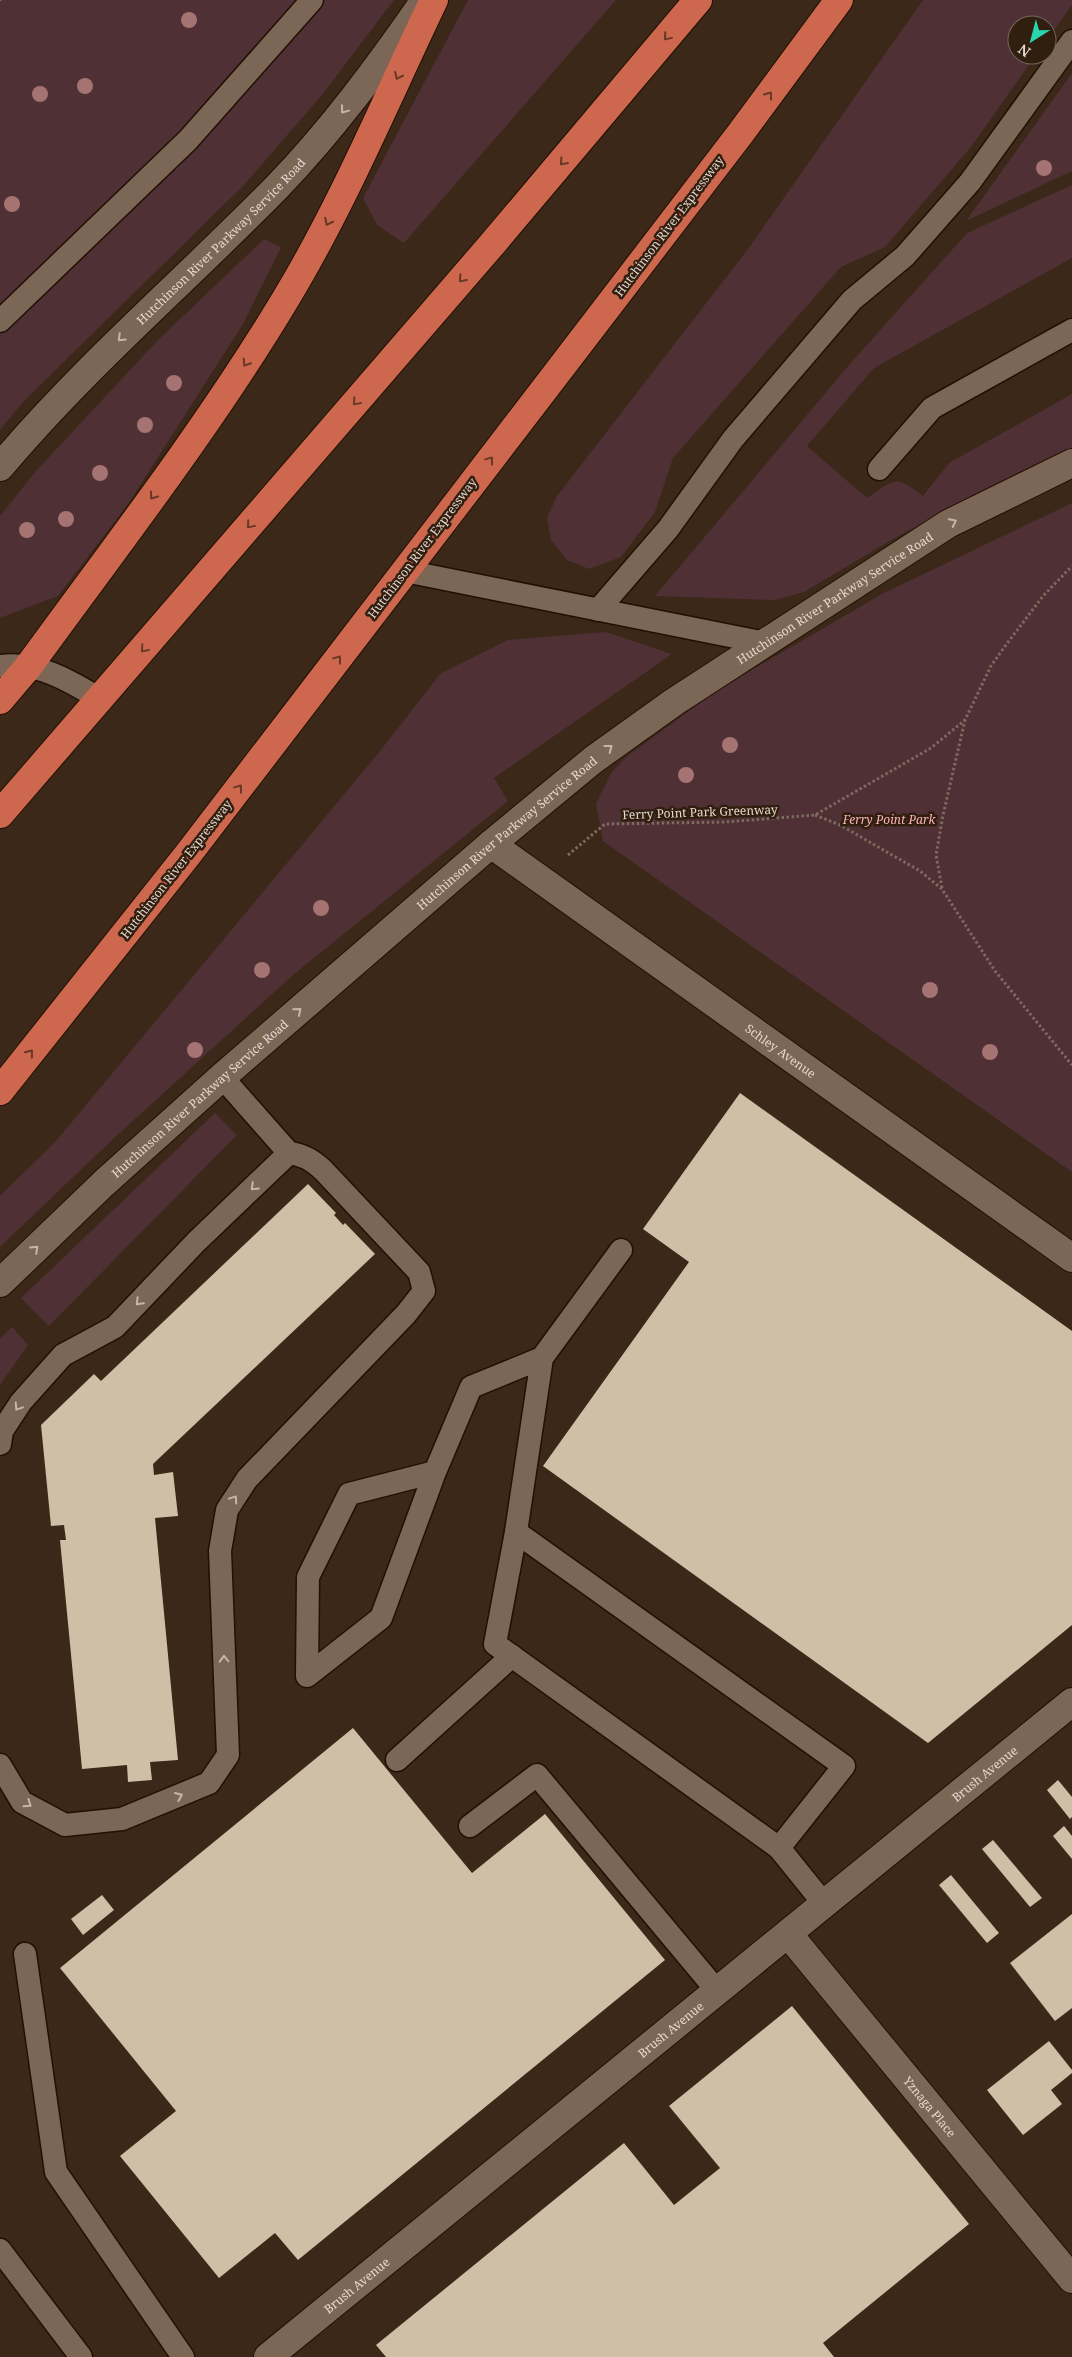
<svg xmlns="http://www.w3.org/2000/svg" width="1072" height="2357" font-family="'Noto Serif',serif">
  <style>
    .green { fill: #4f3034 }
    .building { fill: #cebfa6 }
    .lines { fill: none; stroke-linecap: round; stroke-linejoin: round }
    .lane-casing { stroke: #211003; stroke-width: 25 }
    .street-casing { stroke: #211003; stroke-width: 30 }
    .secondary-casing { stroke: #211003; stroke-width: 30 }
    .highway-casing { stroke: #211003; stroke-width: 30 }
    .path { stroke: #7c6b5e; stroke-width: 3; stroke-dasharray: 2.5 2.5; stroke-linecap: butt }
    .lane { stroke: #7c6655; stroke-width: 22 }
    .street { stroke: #7c6655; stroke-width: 28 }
    .secondary { stroke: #7c6655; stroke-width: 28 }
    .highway { stroke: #cd684e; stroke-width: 28 }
    .tree { fill: #a57472 }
    .oneway { stroke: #673825 }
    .oneway2 { stroke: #c6b6aa }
    .labels { text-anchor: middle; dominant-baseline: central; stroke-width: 5; stroke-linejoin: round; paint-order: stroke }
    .street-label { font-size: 12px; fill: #e5d8cf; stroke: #301e0f }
    .park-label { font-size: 12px; font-style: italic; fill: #fcb3ba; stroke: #301e0f }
  </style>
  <rect width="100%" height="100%" fill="#3b2819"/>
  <g class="green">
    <polygon points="0,0 394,0 322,95 245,184 23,402 0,430"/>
    <polygon points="468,0 616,0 404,243 377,225 363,198"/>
    <polygon points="923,0 1072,0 1072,5 1047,40 1047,25 1017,25 1017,55 1036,55 971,147 885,247 841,267 673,458 655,512 621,557 589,569 567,560 551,540 547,518 557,496 748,249"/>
    <polygon points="1072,73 1072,171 966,221"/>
    <path d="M1072,185V258L874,368L807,446L867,498C896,479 894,474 923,496L949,463L1072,394V449L898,536L804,592L775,600L655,596L849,365L967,233Z"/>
    <polygon points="264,239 281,247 243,324 128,504 58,596 0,618 0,516 35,472 158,340"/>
    <polygon points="1072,503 1072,1172 603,841 596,804 611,773 626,757 719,689 882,594"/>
    <polygon points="606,632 672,654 494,778 508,801 293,975 111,1141 0,1247 0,1196 56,1141 376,756 441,673 508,640"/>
    <polygon points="215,1113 237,1135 49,1326 21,1298"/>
    <polygon points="12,1327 28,1345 0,1385 0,1339"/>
  </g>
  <g class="building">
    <polygon points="740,1093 1072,1331 1072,1625 928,1743 543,1466 689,1262 643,1229"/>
    <polygon points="308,1184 336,1213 334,1215 343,1225 345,1223 375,1254 153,1464 154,1475 173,1472 178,1516 155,1518 178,1760 150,1762 152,1780 128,1782 127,1765 82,1769 60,1540 66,1540 64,1525 51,1526 41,1425 94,1374 101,1381"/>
    <polygon points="353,1728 472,1873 545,1814 665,1960 298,2260 275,2233 219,2278 120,2156 176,2111 60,1968"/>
    <polygon points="1058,1780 1072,1797 1072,1817 1070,1819 1047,1790"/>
    <polygon points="1064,1826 1072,1836 1072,1859 1053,1836"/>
    <polygon points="993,1840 1042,1898 1030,1907 982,1849"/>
    <polygon points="951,1875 999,1933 987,1943 939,1885"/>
    <polygon points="102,1895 114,1910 83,1935 71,1919"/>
    <polygon points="1072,1914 1072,2008 1055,2021 1010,1963"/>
    <polygon points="792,2006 969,2224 823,2343 834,2357 386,2357 376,2345 624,2143 674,2205 720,2168 669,2106"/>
    <polygon points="1049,2041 1072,2070 1072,2073 1051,2090 1062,2104 1023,2135 987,2090"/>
  </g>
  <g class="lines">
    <g class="lane-casing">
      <g id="lane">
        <polyline points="0,321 188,140 312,0"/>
        <polyline points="879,469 932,408 1072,330"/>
        <polyline points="405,571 765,643"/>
        <polyline points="598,610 668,529 733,439 852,300 905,256 970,182 1072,41"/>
        <path d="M0,666C37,661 70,681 100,699"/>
        <polyline points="621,1250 542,1358 516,1532 844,1766 779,1848 825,1905"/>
        <polyline points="0,1444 2,1431 21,1402 63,1355 115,1327 196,1242 289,1153"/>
        <polyline points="435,1472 349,1494 308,1577 307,1676 381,1618 435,1472 471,1387 542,1358"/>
        <polyline points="516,1532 495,1644 779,1848"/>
        <polyline points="397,1760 512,1656"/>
        <path d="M0,1765L22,1802L65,1825L122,1819L209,1783L228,1755L220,1551L227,1510L247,1479L406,1314L424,1291L419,1272L323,1170C312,1160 304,1155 289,1153L222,1077"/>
        <polyline points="470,1826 537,1775 718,1992"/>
        <polyline points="25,1954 56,2172 183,2357"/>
        <polyline points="0,2250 81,2357"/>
      </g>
    </g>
    <g class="street-casing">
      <g id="street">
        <path id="s1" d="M789,1935L1072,2279"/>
      </g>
    </g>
    <g class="secondary-casing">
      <g id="secondary">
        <path id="s2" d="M0,467C85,366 185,281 277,187C332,130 380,65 425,0"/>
        <path id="s3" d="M491,844L1072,1258"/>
        <path id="s4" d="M0,1283L104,1183L222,1077L491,844L593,760L674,702L948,524L1072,463"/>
        <path id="s5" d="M268,2357L1072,1702"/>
      </g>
    </g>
    <g class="highway-casing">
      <g id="highway">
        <path d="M0,700L28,667C116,546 208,428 285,300C343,204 386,100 434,0"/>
        <polyline points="0,814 494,242 698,0"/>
        <polyline points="0,1091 189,853 740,134 839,0"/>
      </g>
    </g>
    <g class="path">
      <polyline points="0,1 0,0"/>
      <polyline points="815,815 840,825 920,871 942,889 995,971 1072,1065"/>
      <polyline points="568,855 605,824 725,822 815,815 931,748 965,720"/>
      <polyline points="942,888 936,855 943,815 965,720 991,666 1003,649 1043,596 1072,566"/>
    </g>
    <use href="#lane" class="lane"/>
    <use href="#street" class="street"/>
    <use href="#secondary" class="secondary"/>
    <use href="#highway" class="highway"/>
  </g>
  <g class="tree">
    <circle cx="189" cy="20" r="8"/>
    <circle cx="85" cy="86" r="8"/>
    <circle cx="40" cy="94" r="8"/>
    <circle cx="1044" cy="168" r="8"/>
    <circle cx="12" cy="204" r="8"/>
    <circle cx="174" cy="383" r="8"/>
    <circle cx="145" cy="425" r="8"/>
    <circle cx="100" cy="473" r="8"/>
    <circle cx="66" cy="519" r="8"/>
    <circle cx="27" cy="530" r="8"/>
    <circle cx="730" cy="745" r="8"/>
    <circle cx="686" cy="775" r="8"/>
    <circle cx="321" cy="908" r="8"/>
    <circle cx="262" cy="970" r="8"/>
    <circle cx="930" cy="990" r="8"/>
    <circle cx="195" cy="1050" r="8"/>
    <circle cx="990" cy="1052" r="8"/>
  </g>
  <defs><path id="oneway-chevron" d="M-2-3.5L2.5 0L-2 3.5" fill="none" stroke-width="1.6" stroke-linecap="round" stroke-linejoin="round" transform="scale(1.25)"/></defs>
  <g class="oneway">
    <use href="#oneway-chevron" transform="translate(667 37) rotate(130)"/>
    <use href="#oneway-chevron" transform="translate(398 76) rotate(115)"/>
    <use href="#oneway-chevron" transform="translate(769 95) rotate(-54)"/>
    <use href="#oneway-chevron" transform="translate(563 162) rotate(131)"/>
    <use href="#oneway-chevron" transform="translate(328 222) rotate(117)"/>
    <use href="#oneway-chevron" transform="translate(462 279) rotate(131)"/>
    <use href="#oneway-chevron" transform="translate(246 363) rotate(123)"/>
    <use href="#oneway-chevron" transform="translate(356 402) rotate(131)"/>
    <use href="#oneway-chevron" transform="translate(490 460) rotate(-53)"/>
    <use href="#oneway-chevron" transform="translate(153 496) rotate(126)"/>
    <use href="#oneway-chevron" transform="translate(250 525) rotate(130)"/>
    <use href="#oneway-chevron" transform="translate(144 649) rotate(131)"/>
    <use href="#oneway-chevron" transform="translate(338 659) rotate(-53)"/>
    <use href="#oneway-chevron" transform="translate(239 788) rotate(-53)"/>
    <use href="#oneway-chevron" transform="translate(30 1053) rotate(-52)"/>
  </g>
  <g class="oneway2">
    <use href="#oneway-chevron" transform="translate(344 110) rotate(127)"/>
    <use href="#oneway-chevron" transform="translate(121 338) rotate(136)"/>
    <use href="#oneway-chevron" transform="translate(953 522) rotate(-27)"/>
    <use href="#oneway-chevron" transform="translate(609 748) rotate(-37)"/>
    <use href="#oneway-chevron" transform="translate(298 1011) rotate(-41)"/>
    <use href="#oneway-chevron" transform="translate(254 1187) rotate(136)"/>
    <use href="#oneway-chevron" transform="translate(35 1249) rotate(-44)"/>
    <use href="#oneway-chevron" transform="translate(139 1302) rotate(134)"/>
    <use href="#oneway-chevron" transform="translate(18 1407) rotate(124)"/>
    <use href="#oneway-chevron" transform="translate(234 1499) rotate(-56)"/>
    <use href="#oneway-chevron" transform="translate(224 1659) rotate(-92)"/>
    <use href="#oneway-chevron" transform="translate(179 1796) rotate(-23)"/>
    <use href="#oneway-chevron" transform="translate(28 1804) rotate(35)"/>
  </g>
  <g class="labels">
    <g class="street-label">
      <text transform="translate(669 226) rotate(-53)">Hutchinson River Expressway</text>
      <text stroke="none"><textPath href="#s2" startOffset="316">Hutchinson River Parkway Service Road</textPath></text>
      <text transform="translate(422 548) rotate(-53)">Hutchinson River Expressway</text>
      <text stroke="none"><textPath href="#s4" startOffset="1082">Hutchinson River Parkway Service Road</textPath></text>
      <text transform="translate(700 812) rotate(-2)">Ferry Point Park Greenway</text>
      <text stroke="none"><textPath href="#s4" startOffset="678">Hutchinson River Parkway Service Road</textPath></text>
      <text transform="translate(176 869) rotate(-52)">Hutchinson River Expressway</text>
      <text stroke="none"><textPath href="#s3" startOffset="356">Schley Avenue</textPath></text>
      <text stroke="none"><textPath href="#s4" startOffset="272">Hutchinson River Parkway Service Road</textPath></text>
      <text stroke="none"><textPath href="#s5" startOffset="924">Brush Avenue</textPath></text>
      <text stroke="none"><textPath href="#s5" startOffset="519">Brush Avenue</textPath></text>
      <text stroke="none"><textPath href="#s1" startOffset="222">Yznaga Place</textPath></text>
      <text stroke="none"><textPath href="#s5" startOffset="114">Brush Avenue</textPath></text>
    </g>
    <g class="park-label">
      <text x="889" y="819">Ferry Point Park</text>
    </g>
  </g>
  <g transform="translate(1032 40) rotate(216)"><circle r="24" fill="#301e0f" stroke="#78685c"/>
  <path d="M0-4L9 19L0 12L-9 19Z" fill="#2bd5ac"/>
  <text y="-8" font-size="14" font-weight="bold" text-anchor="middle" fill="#e5d8cf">N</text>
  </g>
</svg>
